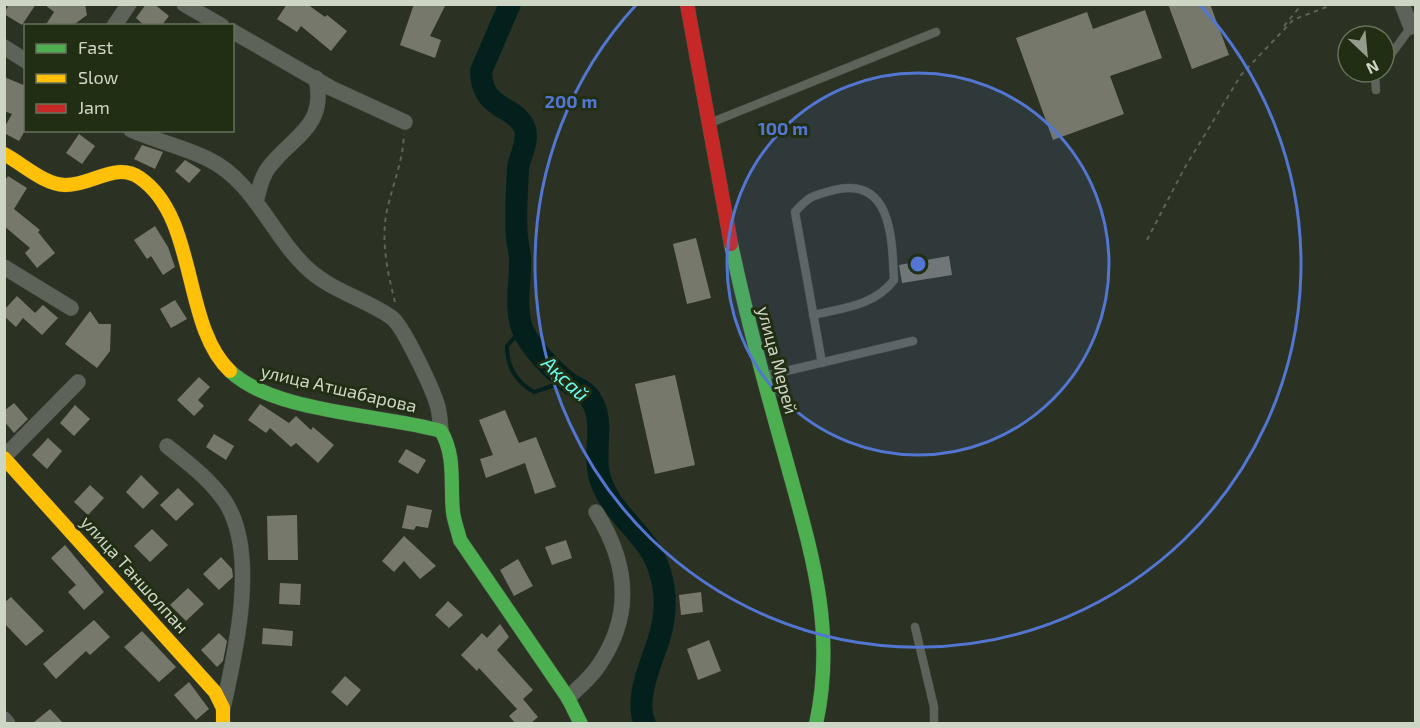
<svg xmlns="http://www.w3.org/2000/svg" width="1420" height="728" font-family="'Exo 2',sans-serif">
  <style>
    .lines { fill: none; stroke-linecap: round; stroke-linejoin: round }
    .stream { stroke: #04201d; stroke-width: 4 }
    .river { stroke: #04201d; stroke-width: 22 }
    .building { fill: #76786c }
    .lane-casing { stroke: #484e42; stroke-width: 9 }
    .street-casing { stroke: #484e42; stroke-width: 16 }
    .fast-casing { stroke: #484e42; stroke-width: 15 }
    .slow-casing { stroke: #484e42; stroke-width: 15 }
    .jam-casing { stroke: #484e42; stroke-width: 15 }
    .path { stroke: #5e6359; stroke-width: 2; stroke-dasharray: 4.5 4.5; stroke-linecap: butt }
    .lane { stroke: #5e6359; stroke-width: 8 }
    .street { stroke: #5e6359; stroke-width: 15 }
    .fast { stroke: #4caf50; stroke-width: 14 }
    .slow { stroke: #ffc107; stroke-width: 14 }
    .jam { stroke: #c62828; stroke-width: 14 }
    .ring { fill: none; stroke: #5276d2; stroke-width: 3 }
    .labels { text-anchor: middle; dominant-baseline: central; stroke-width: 6; stroke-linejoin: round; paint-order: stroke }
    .street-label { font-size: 18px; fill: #cdd5c5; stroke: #222e14 }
    .water-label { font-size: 20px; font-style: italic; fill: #6cfaf0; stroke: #222e14 }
    .centre { fill: #5276d2; stroke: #222e14; stroke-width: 3 }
    .ring-label { font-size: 18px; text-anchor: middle; font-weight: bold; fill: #5276d2; stroke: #222e14; stroke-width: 6; stroke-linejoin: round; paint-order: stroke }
  </style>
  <rect width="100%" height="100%" fill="#2b3224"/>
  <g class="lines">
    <path class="stream" d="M522,329L507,346C507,367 516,382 534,392L552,386L570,384"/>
    <path class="river" d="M510,4L481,71C482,112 516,104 525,129C529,144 519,156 518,169C517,191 515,215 517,238C518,247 521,255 520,265C520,286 515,307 522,328C528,345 554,372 569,383C577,389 584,389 590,398C606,422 593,448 599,474C607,512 648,533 659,569C666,589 666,612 661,632C654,659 633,697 645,724"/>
  </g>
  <g class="building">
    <polygon points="9,4 36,4 22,25 4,14"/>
    <polygon points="44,4 85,4 87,15 72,26 45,26 54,12"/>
    <polygon points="146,4 154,4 169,16 161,26 145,26 136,18"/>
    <polygon points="287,4 307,4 325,17 327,15 347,31 331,51 301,26 297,32 277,19"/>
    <polygon points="414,4 446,4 430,36 441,40 435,58 400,45"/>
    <polygon points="1168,4 1210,4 1229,55 1192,69"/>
    <polygon points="1145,10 1162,58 1110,76 1124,114 1053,140 1016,38 1087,12 1093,29"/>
    <polygon points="4,77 26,86 26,129 19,141 4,133 4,128 12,114 4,111"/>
    <polygon points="79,134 95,146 82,164 66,153"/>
    <polygon points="142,145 163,152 155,169 134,159"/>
    <polygon points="185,160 201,170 189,183 175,171"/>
    <polygon points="8,176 27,188 14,209 40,230 38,232 55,253 37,268 25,253 30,248 4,226 4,182"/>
    <polygon points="155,226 168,247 175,267 163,275 151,256 147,259 134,240"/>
    <polygon points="696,238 711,298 687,304 673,244"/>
    <polygon points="949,256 952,275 902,283 899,265"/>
    <polygon points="17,296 35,313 43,305 58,318 42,335 23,318 16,327 4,316 4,310"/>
    <polygon points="175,300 187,319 171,328 160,309"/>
    <polygon points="90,311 99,324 111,324 110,351 97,368 65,344"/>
    <polygon points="675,375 695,465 655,474 635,384"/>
    <polygon points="199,377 210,387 198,400 204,406 194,416 177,400"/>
    <polygon points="14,403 28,419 14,433 4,421 4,411"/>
    <polygon points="260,404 289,423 296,416 311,430 313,427 334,445 318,463 296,443 291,447 270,428 266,433 248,420"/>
    <polygon points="75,405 90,419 74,436 60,423"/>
    <polygon points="505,410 519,443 536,437 556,487 535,494 525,463 486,478 480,459 493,455 479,420"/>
    <polygon points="214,434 234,446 226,460 206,447"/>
    <polygon points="48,438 62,451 47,469 32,455"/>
    <polygon points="406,449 426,460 418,474 398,462"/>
    <polygon points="141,475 159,493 143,509 126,492"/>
    <polygon points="90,485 104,498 88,515 74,502"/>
    <polygon points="178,488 194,504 176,521 160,505"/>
    <polygon points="407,505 432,510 428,528 416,526 414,530 402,528"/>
    <polygon points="297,515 298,560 268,560 267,516"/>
    <polygon points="152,529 168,545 150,562 134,546"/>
    <polygon points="404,536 436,566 420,579 404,561 394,572 382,561"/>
    <polygon points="566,540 572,558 552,565 545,547"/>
    <polygon points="65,545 104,592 84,610 68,592 76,585 51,558"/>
    <polygon points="221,557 232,569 233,577 219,590 203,574"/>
    <polygon points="518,559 533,586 514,596 500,570"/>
    <polygon points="280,583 301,584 300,605 279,604"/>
    <polygon points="188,588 204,604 186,621 170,605"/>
    <polygon points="701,592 703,612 681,615 679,595"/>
    <polygon points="11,597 44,631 26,646 4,623 4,603"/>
    <polygon points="448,601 463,615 449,628 435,615"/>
    <polygon points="94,620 110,637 90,655 86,651 56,679 43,664"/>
    <polygon points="500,624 509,637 497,650 533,690 523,699 538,717 531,723 515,723 509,716 517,709 479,668 477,671 461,655 482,633 487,638"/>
    <polygon points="263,628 293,631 292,646 262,644"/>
    <polygon points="142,631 176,667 159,682 124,647"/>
    <polygon points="219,633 227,641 223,661 217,667 201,650"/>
    <polygon points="709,640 721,671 698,680 687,649"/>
    <polygon points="345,676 361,690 347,706 331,692"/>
    <polygon points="189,682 209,709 196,720 174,695"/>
    <polygon points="50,709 63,723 33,723"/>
  </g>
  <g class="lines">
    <g class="lane-casing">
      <g id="lane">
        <polyline points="1384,64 1411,27"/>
        <polyline points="1376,90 1375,76 1378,72"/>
        <polyline points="710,123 936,32"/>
        <path d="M813,315C843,308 874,306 894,280C892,239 892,176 834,190C814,195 809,196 795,212L822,363"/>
        <polyline points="765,376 913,341"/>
        <polyline points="915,627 934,707 934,724"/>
      </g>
    </g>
    <g class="street-casing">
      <g id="street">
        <polyline points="184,4 222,26"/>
        <polyline points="1402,4 1411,27"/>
        <polyline points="114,26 129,4"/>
        <polyline points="232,31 331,88 405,122"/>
        <polyline points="4,47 26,61"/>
        <path d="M131,130C156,141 184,147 208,159C254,181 272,236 308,269C332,291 365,299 391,317C403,325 432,388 437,404C440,413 440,423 441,431"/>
        <path d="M256,202C259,190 261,177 269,167C294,135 327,126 316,78"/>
        <polyline points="4,267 71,308"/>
        <path d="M167,446C188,463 211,480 226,503C258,554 236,651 223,708"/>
        <polyline points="4,457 78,382"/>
        <path d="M568,698C578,688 589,679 597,668C634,616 628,563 596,512"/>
        <polyline points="4,719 8,724"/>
      </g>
    </g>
    <g class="fast-casing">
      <g id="fast">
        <path d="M731,244C746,315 765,386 785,456C810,548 837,628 816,724"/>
        <path d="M230,371C274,413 381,414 441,431C456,456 450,484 453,512C454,521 458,531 460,540L568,698L581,724"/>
      </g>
    </g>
    <g class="slow-casing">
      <g id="slow">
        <path d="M4,154C23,164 43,184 65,185C91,186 116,161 140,178C198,218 182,326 230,371"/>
        <polyline points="4,458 215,692 223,708 223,724"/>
      </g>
    </g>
    <g class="jam-casing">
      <polyline id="jam" points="687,4 731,244"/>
    </g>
    <g class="path">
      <polyline points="1284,26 1302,4"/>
      <polyline points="1147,240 1184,169 1241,75 1293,20 1334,4"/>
      <path d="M395,302C387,271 380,237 388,206C394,181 403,160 404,134"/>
    </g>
    <use href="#lane" class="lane"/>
    <use href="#street" class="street"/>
    <use href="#fast" class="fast"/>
    <use href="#slow" class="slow"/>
    <use href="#jam" class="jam"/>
  </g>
  <circle cx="918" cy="264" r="191" fill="#5276d2" fill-opacity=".12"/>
  <g class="ring">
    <circle cx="918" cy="264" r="191"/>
    <path d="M1200 5A383 383 0 1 1 636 5"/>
  </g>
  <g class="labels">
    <g class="street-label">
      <text transform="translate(778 360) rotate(75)">улица Мерей</text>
      <text transform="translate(339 388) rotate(13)">улица Атшабарова</text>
      <text transform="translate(135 574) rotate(48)">улица Таншолпан</text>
    </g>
    <g class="water-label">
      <text transform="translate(566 378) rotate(43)">Ақсай</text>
    </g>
  </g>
  <circle cx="918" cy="264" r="9" class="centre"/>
  <g class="ring-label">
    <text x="571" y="108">200 m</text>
    <text x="783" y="135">100 m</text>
  </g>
  <rect width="1420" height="728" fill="none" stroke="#cdd5c5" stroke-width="12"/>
  <rect x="24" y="24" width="210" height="108" fill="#222e14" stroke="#66715b" stroke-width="1.5"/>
  <rect x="36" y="44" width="30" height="9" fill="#4caf50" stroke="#66715b" stroke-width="1.5"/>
  <text x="78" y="54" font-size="18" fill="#cdd5c5">Fast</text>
  <rect x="36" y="74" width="30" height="9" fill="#ffc107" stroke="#66715b" stroke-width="1.5"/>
  <text x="78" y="84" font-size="18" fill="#cdd5c5">Slow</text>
  <rect x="36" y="104" width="30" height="9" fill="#c62828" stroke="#66715b" stroke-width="1.5"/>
  <text x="78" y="114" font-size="18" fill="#cdd5c5">Jam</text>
  <g transform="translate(1366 54) rotate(154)"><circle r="28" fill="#222e14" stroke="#66715b" stroke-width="1.5"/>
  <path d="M0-4.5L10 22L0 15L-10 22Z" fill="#949c8d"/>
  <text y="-9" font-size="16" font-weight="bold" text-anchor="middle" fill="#cdd5c5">N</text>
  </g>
</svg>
